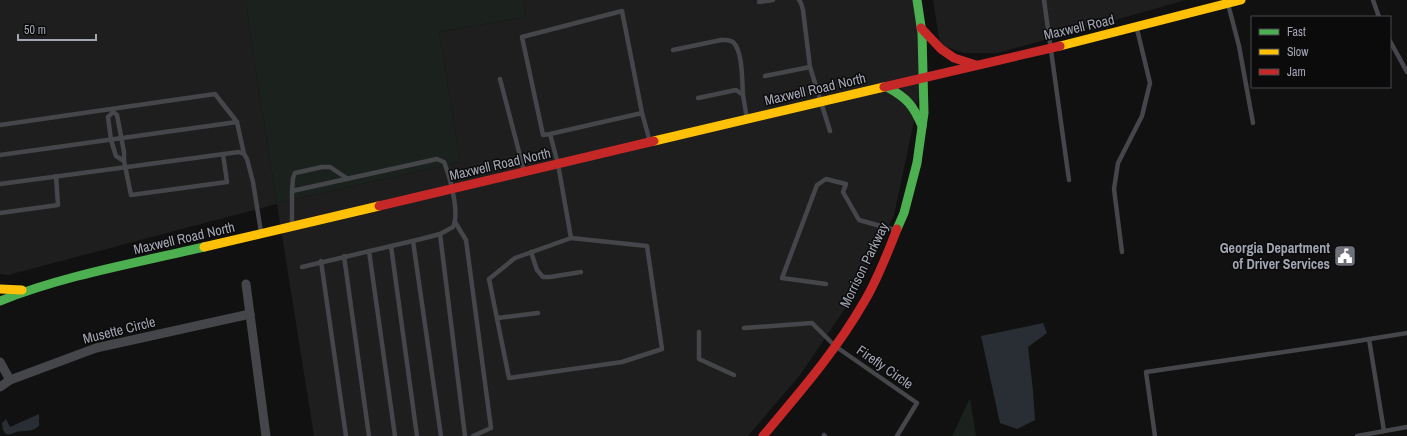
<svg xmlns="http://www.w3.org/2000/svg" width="1407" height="436" font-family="'Archivo Narrow',sans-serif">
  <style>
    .built { fill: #1e1e1f }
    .green { fill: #1b211c }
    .water { fill: #292e35 }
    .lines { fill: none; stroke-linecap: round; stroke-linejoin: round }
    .lane { stroke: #45464a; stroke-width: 4.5 }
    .street { stroke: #45464a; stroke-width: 9 }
    .fast { stroke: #4caf50; stroke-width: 9 }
    .slow { stroke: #ffc107; stroke-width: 9 }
    .jam { stroke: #c62828; stroke-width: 9 }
    .labels { text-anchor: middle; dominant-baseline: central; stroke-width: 3; stroke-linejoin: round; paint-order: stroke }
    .street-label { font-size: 14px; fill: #a2a5b2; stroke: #0b0b0c }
    .poi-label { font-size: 14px; font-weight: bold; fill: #a2a5b2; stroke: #0b0b0c; text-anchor: end }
  </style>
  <rect width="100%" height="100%" fill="#111"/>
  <g class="built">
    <polygon points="0,0 246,0 254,59 277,203 460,162 439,32 525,17 523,0 918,0 923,79 894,215 853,297 800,375 748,436 314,436 277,204 8,275 0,274"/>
    <polygon points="933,0 1186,0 998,53 964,53 944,46 939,39"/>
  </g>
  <g class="green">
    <polygon points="246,0 523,0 525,17 439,32 460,162 277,203 254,59"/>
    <polygon points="970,398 976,436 952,436"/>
  </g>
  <g class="water">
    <polygon points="1043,323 1047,333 1028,347 1033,391 1035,420 1017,429 1000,423 981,336"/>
    <path d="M39,414V426C28,434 26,429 16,432C12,434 10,435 6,434L3,430L2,423L6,419L10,427Z"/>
  </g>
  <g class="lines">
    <g class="lane">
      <polyline points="799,0 801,3 803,10 810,67 830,131"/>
      <polyline points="1044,0 1069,180"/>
      <polyline points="1373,0 1379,17"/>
      <polyline points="759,2 773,0"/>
      <polyline points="1228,4 1239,46 1253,123"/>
      <polyline points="1390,41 1407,72"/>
      <path d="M673,50L721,40C725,40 729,39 733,42C743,51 742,82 743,95"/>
      <polyline points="765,76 810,67"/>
      <polyline points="500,79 524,171"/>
      <polyline points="698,98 736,90 743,95 747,119"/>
      <polyline points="113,109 113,112 117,115 124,152 124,161 131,195 227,182 223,154"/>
      <polyline points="113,112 108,117 111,140 116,156 124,161"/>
      <polyline points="642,113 650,142"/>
      <polyline points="0,125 215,94 237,122 244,154"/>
      <polyline points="550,134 642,113 622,11 522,37 543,135 550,134 558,164 571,238 647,246 662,349 622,362 509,378 489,279 515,258 571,238"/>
      <polyline points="0,155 237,122"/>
      <polyline points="0,184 239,152 244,154 247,159 253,182 261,232"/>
      <polyline points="292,191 293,178 295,173 322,167 330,167 348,179"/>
      <polyline points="0,213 58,205 56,176"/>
      <polyline points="455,222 466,240 491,428 473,436"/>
      <path d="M292,226V191L437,159L444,162C450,177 460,213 453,227L440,234L421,239L302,267"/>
      <polyline points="440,234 465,436"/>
      <polyline points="413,241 441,436"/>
      <polyline points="391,246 417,436"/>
      <polyline points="369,251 395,436"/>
      <polyline points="531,252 537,270 543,277 550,277 581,272"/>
      <polyline points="1122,252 1114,189 1118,163 1142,116 1150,83 1137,29"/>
      <polyline points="344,256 369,436"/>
      <polyline points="321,261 346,436"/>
      <polyline points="826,284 782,278 817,185 826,179 846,184 843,192 859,220 895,230"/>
      <polyline points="497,318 538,313"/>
      <polyline points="744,328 812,323 835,346 917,403 897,436"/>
      <polyline points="699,332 699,359 734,375"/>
      <polyline points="1369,339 1384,431"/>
      <polyline points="824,435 825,436"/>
      <polyline points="1155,436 1146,372 1345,343 1407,333"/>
      <polyline points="1357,436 1407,427"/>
    </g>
    <g class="street">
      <polyline points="246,284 266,436"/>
      <polyline points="0,362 10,380"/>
      <polyline points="0,387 10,380 96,348 250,314"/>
    </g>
    <g class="fast">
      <path d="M887,87C907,98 913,105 922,126"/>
      <polyline points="897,229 904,213 917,163 924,113 922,33 917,0"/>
      <path d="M0,301C65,275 136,263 204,247"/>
    </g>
    <g class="slow">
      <polyline points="1060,46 1241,0"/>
      <polyline points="654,141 884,87"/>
      <polyline points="204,247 379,206"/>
      <polyline points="0,289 22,290"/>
    </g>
    <g class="jam">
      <polyline points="921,28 941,49 954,58 976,65"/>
      <polyline points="884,87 1060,46"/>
      <polyline points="379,206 654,141"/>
      <path d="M763,436C799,393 836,351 864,302C878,279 887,254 897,229"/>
    </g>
  </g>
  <defs>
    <g id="civic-square" transform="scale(1.15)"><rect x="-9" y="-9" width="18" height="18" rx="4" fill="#6f717a" stroke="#0b0b0c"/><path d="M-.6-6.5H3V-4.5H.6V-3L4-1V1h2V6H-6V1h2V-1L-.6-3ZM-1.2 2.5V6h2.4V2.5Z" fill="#fff"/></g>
  </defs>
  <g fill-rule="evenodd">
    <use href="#civic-square" x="1345" y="256"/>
  </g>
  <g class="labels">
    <g class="street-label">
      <text transform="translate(1079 27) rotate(-13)">Maxwell Road</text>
      <text transform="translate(815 89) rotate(-13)">Maxwell Road North</text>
      <text transform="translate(500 164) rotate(-13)">Maxwell Road North</text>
      <text transform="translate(184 238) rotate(-13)">Maxwell Road North</text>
      <text transform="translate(864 265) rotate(-64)">Morrison Parkway</text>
      <text transform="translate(119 330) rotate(-14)">Musette Circle</text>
      <text transform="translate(885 367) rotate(35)">Firefly Circle</text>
    </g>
    <g class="poi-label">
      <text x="1330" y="248">Georgia Department<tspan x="1330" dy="16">of Driver Services</tspan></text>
    </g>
  </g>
  <rect x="1251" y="16" width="140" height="72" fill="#0b0b0c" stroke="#47494e"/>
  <rect x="1259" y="29" width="20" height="6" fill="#4caf50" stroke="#47494e"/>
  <text x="1287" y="36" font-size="12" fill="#a2a5b2">Fast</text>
  <rect x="1259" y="49" width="20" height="6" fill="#ffc107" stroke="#47494e"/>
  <text x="1287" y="56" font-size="12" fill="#a2a5b2">Slow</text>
  <rect x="1259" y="69" width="20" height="6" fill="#c62828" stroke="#47494e"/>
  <text x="1287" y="76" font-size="12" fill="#a2a5b2">Jam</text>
  <path d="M18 34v6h78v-6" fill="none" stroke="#a2a5b2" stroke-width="2"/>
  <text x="24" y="34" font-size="12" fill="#a2a5b2" stroke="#0b0b0c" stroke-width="3" paint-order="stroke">50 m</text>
</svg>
